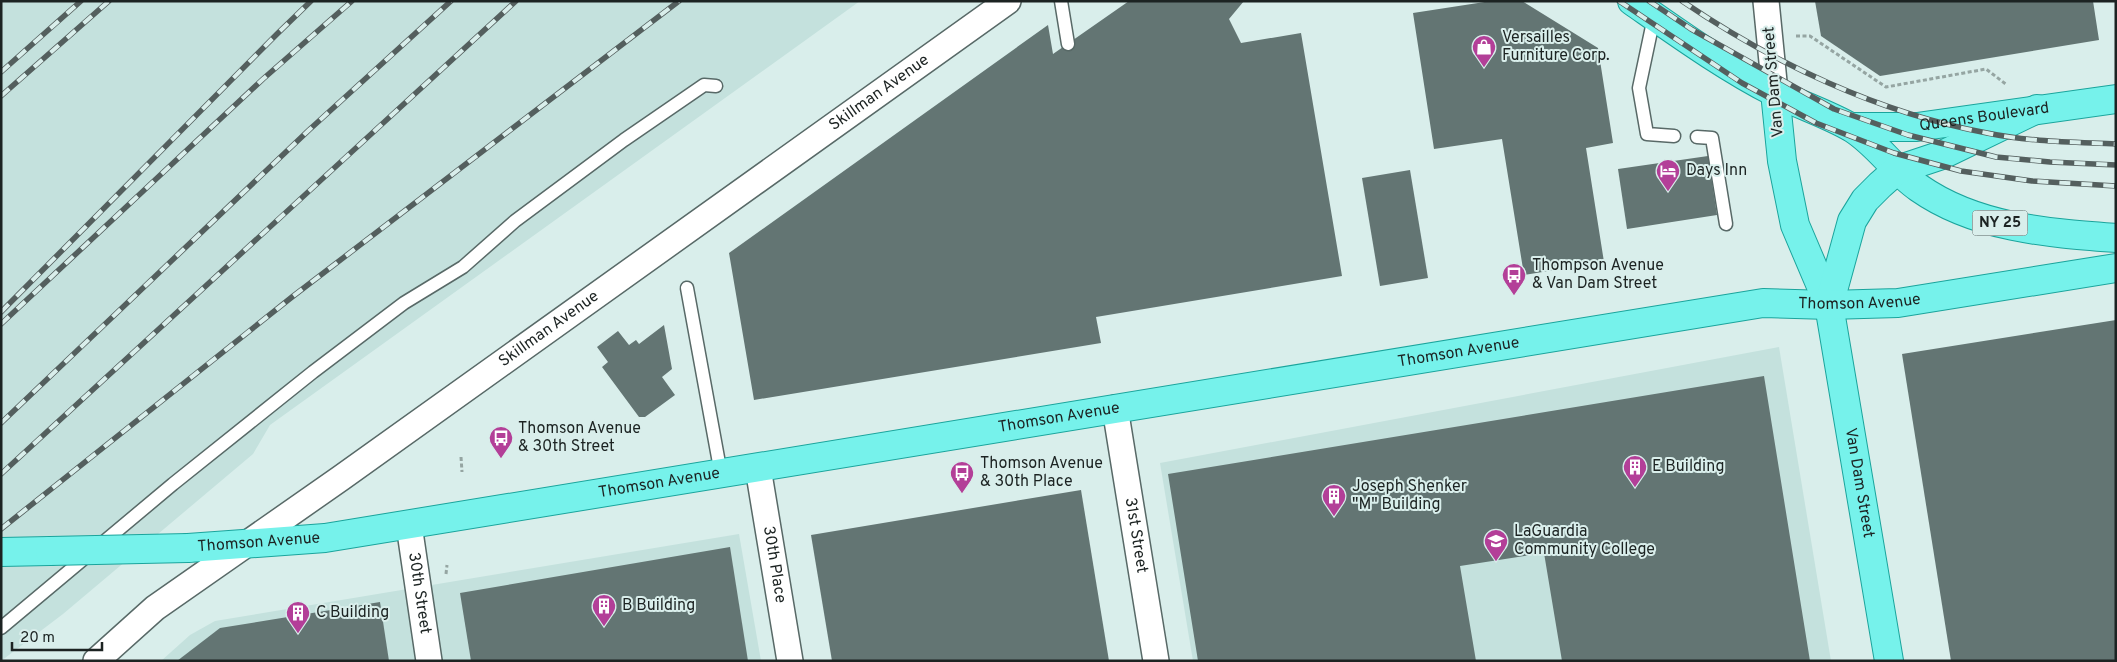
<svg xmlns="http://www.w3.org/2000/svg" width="2117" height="662" font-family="Overpass,sans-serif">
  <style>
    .built { fill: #c4e1dd }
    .building { fill: #637573 }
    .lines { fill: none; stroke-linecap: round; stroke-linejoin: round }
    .lane-casing { stroke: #586967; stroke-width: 15 }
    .street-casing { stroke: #586967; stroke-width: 28 }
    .primary-casing { stroke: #1ba49c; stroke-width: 30 }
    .path { stroke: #95a5a2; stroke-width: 3; stroke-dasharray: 4 2.5; stroke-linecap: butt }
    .lane { stroke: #fff; stroke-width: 12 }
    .street { stroke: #fff; stroke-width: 25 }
    .primary { stroke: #76f2eb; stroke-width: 28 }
    .rail-casing { stroke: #545f5e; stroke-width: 5.5 }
    .rail { stroke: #d9eeeb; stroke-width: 4; stroke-dasharray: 11; stroke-linecap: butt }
    .primary-bridge-casing { stroke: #1ba49c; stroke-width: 30; stroke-linecap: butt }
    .primary-bridge { stroke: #76f2eb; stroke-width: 28 }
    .labels { text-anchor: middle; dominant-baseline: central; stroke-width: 4; stroke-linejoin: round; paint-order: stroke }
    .shield { fill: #d9eeeb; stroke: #55605e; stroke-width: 1 }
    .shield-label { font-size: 15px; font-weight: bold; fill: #1c2322 }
    .poi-label { font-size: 16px; fill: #1c2322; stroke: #d9eeeb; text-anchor: start }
    .street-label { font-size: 16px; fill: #1c2322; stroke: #d9eeeb }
  </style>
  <rect width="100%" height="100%" fill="#d9eeeb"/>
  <g class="built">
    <polygon points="1,1 860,1 270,425 253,454 63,614 1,661"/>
    <polygon points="1779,347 1831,661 1193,661 1160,463"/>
    <polygon points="739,534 761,661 161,661 190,635 215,621"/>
  </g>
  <g class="building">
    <polygon points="1129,1 1244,1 1229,19 1241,43 1301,33 1342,276 1096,317 1101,343 754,400 729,253 1048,25 1053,54"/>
    <polygon points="1491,1 1522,1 1598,48 1613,143 1586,148 1604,262 1524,275 1502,139 1434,149 1413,13"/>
    <polygon points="1815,1 2093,1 2099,40 1880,76 1821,36"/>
    <polygon points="1708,156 1717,215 1627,229 1618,169"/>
    <polygon points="1410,170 1428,278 1380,286 1362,178"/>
    <polygon points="2116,320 2116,661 1951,661 1902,354"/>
    <polygon points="664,325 672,369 662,377 675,395 645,417 639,417 602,367 608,362 597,347 618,331 629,345 636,340 639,344"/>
    <polygon points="1764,376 1810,661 1562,661 1544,553 1460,566 1476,661 1198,661 1168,474"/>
    <polygon points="1081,490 1109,661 832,661 811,535"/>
    <polygon points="730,547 748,661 471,661 460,593"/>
    <polygon points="380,602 389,661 177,661 220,628"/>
  </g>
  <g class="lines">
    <g class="lane-casing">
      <g id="lane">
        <polyline points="1061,1 1068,44"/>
        <polyline points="1654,17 1639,88 1647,134 1674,136"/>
        <polyline points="1697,137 1712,138 1726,224"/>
        <polyline points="687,288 721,474"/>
        <polyline points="1,628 173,484 313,372 404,303 463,267 515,221 624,140 704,85 716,86"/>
      </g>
    </g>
    <g class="street-casing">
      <g id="street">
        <polyline points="1766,1 1775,92"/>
        <path id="s1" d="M1115,408L1156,661"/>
        <path id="s2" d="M758,468L790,661"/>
        <path id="s3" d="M409,525L429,661"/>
        <path id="s4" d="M96,661L155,608L341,478L1008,1"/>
      </g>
    </g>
    <g class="primary-casing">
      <g id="primary">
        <path d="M1632,1C1678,33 1725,67 1776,93C1800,105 1828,114 1852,128C1878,144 1894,171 1919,188C1976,228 2049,233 2116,238"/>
        <path id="s5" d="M1775,92L1782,161L1795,225L1829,305L1889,661"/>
        <path id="s6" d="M1851,127H1917L2116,99"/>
        <polyline points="1829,305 1852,221 1865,200 1880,185 1897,170 1942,155 2037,109"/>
        <path id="s7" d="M188,548L325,538L1763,303L1829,305L1898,303L2116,268"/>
        <polyline points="1,552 50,551"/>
      </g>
    </g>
    <g class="path">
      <polyline points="1796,36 1810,36 1886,87 1986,69 2007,85"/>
      <polyline points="461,457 462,472"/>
      <polyline points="446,574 447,565"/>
    </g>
    <use href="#lane" class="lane"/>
    <use href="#street" class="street"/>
    <use href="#primary" class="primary"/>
    <g class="rail-casing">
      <g id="rail">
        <polyline points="1619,1 1742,83 1816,123 1894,153 1961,171 2032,181 2116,186"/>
        <polyline points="1649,1 1691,29 1834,109 1908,135 1996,157 2050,162 2116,165"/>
        <path d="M1682,1C1773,63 1879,113 1987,133C2030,142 2073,142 2116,144"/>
        <polyline points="1,72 81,1"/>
        <polyline points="1,96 109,1"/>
        <polyline points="1,312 277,34 311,1"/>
        <polyline points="1,324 263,79 352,1"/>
        <polyline points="1,423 309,130 451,1"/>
        <polyline points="1,474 516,1"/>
        <polyline points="1,529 292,297 679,1"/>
      </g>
    </g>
    <use href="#rail" class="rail"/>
    <g class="primary-bridge-casing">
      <polyline id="primary-bridge" points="50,551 188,548"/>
    </g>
    <use href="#primary-bridge" class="primary-bridge"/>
  </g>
  <defs>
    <g id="shop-pin" transform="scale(1.25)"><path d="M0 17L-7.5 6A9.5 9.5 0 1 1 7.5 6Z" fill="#b33f98" stroke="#d9eeeb"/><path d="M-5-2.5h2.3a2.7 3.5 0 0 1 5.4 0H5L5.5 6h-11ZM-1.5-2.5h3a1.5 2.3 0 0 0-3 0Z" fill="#fff"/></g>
    <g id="hotel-pin" transform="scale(1.25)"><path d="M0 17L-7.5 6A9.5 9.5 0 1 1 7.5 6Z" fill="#b33f98" stroke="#d9eeeb"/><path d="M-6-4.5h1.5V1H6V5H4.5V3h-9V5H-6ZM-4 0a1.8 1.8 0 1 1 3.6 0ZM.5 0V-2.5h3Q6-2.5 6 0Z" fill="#fff"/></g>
    <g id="bus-pin" transform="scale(1.25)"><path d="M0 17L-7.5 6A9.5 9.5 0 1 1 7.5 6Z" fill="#b33f98" stroke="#d9eeeb"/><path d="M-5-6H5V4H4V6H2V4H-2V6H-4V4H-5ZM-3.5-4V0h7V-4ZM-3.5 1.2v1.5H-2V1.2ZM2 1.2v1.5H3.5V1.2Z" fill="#fff"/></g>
    <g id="building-pin" transform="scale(1.25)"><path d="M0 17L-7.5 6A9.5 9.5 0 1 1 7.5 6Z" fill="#b33f98" stroke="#d9eeeb"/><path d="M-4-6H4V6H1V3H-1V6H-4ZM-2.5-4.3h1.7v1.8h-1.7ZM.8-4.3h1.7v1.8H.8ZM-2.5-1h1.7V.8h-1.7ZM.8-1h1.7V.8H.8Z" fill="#fff"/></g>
    <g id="university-pin" transform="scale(1.25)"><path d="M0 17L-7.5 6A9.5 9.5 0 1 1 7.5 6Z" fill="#b33f98" stroke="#d9eeeb"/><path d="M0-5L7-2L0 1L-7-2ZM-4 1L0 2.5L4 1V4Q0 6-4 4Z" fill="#fff"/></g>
  </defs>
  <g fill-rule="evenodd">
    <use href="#shop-pin" x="1484" y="47"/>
    <use href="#hotel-pin" x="1668" y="171"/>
    <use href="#bus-pin" x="1514" y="275"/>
    <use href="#bus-pin" x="501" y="438"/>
    <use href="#building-pin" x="1635" y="467"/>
    <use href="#bus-pin" x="962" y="473"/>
    <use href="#building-pin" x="1334" y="496"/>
    <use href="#university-pin" x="1496" y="541"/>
    <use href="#building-pin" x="604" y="606"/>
    <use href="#building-pin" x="298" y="613"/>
  </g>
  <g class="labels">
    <rect class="shield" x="1972.5" y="210.5" width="55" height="25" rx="4"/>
    <g class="shield-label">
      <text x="2000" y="223">NY 25</text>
    </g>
    <g class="poi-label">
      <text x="1502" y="38">Versailles<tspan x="1502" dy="18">Furniture Corp.</tspan></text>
      <text x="1686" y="171">Days Inn</text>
      <text x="1532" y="266">Thompson Avenue<tspan x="1532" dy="18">&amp; Van Dam Street</tspan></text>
      <text x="518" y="429">Thomson Avenue<tspan x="518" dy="18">&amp; 30th Street</tspan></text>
      <text x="980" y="464">Thomson Avenue<tspan x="980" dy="18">&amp; 30th Place</tspan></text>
      <text x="1652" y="467">E Building</text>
      <text x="1352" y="487">Joseph Shenker<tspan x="1352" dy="18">"M" Building</tspan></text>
      <text x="1514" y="532">LaGuardia<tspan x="1514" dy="18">Community College</tspan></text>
      <text x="622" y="606">B Building</text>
      <text x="316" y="613">C Building</text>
    </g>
    <g class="street-label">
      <text transform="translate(1774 82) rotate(-95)">Van Dam Street</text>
      <text stroke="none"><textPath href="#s4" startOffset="968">Skillman Avenue</textPath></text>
      <text stroke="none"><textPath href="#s6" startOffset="134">Queens Boulevard</textPath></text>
      <text stroke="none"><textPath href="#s7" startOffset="1691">Thomson Avenue</textPath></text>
      <text stroke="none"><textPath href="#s4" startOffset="562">Skillman Avenue</textPath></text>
      <text stroke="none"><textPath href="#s7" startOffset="1286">Thomson Avenue</textPath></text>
      <text stroke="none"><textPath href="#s7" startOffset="881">Thomson Avenue</textPath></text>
      <text stroke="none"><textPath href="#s5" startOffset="402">Van Dam Street</textPath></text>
      <text stroke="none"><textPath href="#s7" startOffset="476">Thomson Avenue</textPath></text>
      <text stroke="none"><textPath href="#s1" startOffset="129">31st Street</textPath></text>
      <text stroke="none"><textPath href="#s7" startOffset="71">Thomson Avenue</textPath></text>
      <text stroke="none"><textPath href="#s2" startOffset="98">30th Place</textPath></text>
      <text stroke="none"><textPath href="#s3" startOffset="69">30th Street</textPath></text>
    </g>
  </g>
  <rect width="2117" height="662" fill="none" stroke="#1c2322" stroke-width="5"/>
  <path d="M12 642v8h90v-8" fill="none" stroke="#1c2322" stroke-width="2.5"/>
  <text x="20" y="642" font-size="15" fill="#1c2322" stroke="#d9eeeb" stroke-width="4" paint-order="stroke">20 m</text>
</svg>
